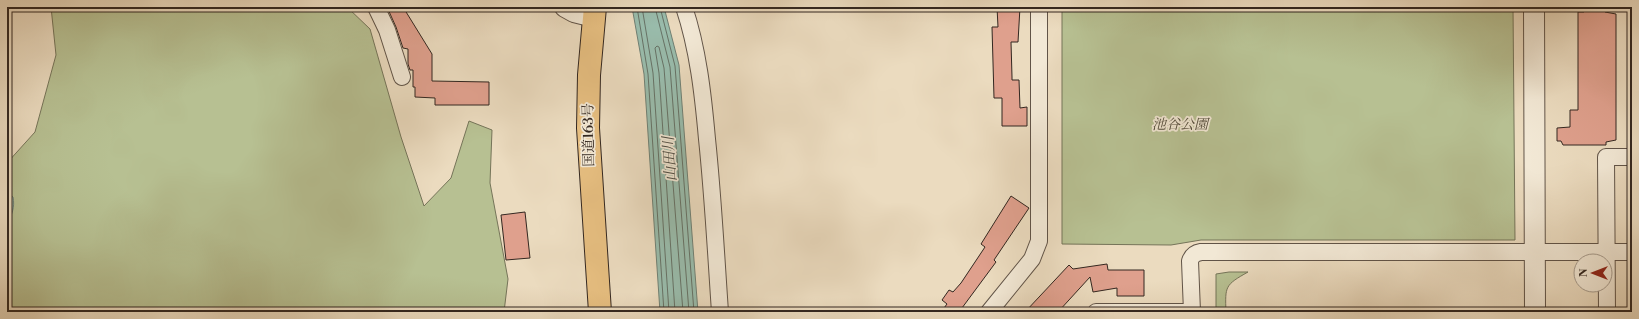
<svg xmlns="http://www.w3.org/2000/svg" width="1639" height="319" font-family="'Libre Bodoni','Noto Serif JP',serif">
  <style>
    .green { fill: #b7c092; stroke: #757459 }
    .water { fill: #99bcac; stroke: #708074 }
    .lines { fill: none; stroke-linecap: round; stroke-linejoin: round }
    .shore { stroke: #667266; stroke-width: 1 }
    .building { fill: #dfa08d; stroke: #332720 }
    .minor-casing { stroke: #615448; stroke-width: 18 }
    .tertiary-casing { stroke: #615448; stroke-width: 22 }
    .trunk-casing { stroke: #332720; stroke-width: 24 }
    .minor { stroke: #f2e8d5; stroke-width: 16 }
    .tertiary { stroke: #f2e8d5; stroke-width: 20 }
    .trunk { stroke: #e6be80; stroke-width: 22 }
    .labels { text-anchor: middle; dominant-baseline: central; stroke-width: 3.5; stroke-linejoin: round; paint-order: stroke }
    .park-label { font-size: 14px; font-style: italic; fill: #544d3c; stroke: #f2e8d5 }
    .street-label { font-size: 14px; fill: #332720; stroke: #f2e8d5 }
    .water-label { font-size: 15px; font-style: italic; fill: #4c4c43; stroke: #f2e8d5 }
  </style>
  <rect width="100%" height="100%" fill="#ebdbbf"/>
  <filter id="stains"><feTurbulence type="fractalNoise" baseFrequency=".005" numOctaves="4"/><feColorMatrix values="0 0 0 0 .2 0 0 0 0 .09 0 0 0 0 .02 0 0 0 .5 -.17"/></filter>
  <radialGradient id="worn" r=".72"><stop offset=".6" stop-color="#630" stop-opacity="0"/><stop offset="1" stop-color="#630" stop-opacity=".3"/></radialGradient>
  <g class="green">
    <polygon points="51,7 347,7 370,29 401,137 424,206 451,178 469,121 492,130 490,183 508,279 504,312 7,312 7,163 35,132 56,55"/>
    <polygon points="1062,7 1513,7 1515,240 1201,240 1171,245 1062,244"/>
    <path d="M1229,272H1248C1225,285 1225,286 1226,312H1216V274Z"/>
  </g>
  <g class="water">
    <polygon points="632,7 664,7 679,65 698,312 660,312 644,74"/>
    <path d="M7,193L13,197C15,207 12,215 7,223Z"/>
  </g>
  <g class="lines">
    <g class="shore">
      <polyline points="637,7 648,74 664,312"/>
      <polyline points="642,7 653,73 669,312"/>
      <polyline points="655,7 670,67 689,312"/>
      <polyline points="660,7 675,66 694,312"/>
      <polyline points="675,312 659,73 655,48 657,46 659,47 664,68 683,312"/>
    </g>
  </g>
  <g class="building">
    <polygon points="387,7 403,7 432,54 432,81 489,82 489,105 435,105 435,98 415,97 415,87 413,87 413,70 410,70 408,64 408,49 403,48 396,27"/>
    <polygon points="997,7 1020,7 1018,42 1011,42 1012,77 1012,80 1019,80 1020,108 1027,107 1027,126 1002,126 1002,98 994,98 992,27 998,27"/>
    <polygon points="1584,10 1605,10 1605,12 1616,14 1616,140 1606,142 1606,145 1563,145 1561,141 1557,141 1557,128 1570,127 1570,110 1578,110 1578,12 1584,12"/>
    <polygon points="1011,196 1029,208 994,260 996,262 959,312 941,312 947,304 942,300 949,290 953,292 961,283 985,247 981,244"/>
    <polygon points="525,212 530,258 506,260 501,215"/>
    <polygon points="1107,264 1108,270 1144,270 1144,296 1117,296 1117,288 1093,292 1090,277 1058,312 1025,312 1069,265 1073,269"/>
  </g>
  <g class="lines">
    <g class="minor-casing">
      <g id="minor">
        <polyline points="376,7 387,30 402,77"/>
        <path d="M684,7C698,49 703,94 707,139C713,196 716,254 720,312"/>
        <polyline points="989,312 1032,259 1039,241 1039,7"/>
        <polyline points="1096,312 1192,312"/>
        <path d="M1192,312L1190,261C1192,255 1195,253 1201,252H1632"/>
        <polyline points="1607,312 1606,157 1632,157"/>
      </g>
    </g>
    <g class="tertiary-casing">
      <g id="tertiary">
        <polyline points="565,7 574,12 594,17"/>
        <polyline points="1534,7 1535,312"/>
      </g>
    </g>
    <g class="trunk-casing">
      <polyline id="trunk" points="595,7 589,75 588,128 600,312"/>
    </g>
    <use href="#minor" class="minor"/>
    <use href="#tertiary" class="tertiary"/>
    <use href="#trunk" class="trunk"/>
  </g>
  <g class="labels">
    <g class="park-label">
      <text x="1180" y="125">池谷公園</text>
    </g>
    <g class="street-label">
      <text transform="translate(589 135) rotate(-91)">国道163号</text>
    </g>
    <g class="water-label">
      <text transform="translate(670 159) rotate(-94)">山田川</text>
    </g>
  </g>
  <rect width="1639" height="319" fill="none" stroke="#ebdbbf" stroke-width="24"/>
  <rect x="8" y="8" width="1623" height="303" fill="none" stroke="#332720" stroke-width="2"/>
  <rect x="12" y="12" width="1615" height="295" fill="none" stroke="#332720"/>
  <g transform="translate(1593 273) rotate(270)"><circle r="19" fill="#f2e8d5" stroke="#a69b8d"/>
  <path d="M0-3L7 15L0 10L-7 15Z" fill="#8f2418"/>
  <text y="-6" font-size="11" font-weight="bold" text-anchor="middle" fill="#332720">N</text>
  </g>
  <rect width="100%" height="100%" filter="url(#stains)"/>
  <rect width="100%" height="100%" fill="url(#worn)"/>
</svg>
